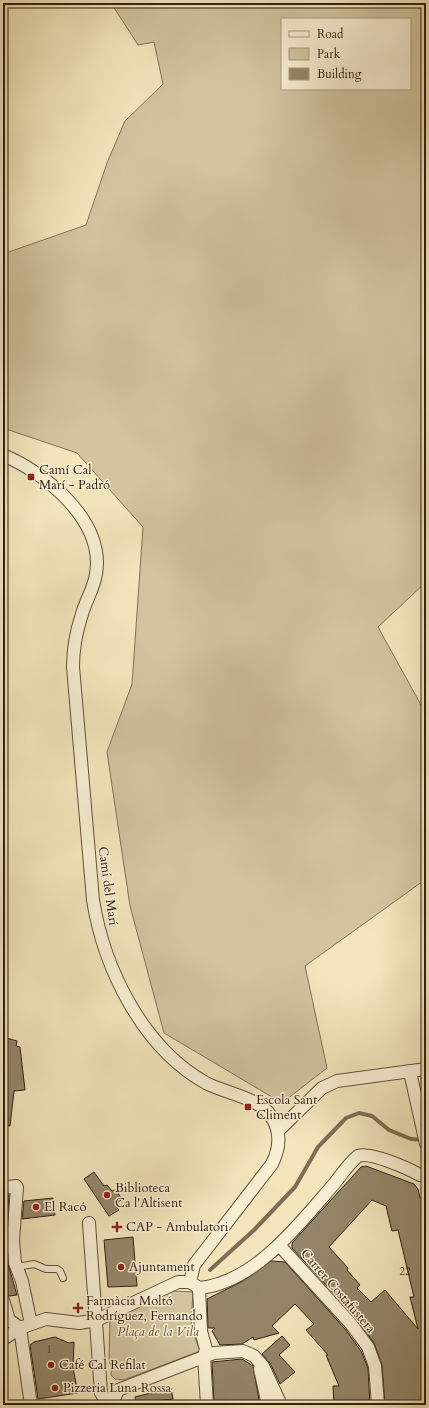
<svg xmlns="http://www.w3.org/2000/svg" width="429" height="1408" font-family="Cardo,serif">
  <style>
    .green { fill: #d1c49f; stroke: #807258; fill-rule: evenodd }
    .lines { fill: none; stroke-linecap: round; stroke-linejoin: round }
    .stream { stroke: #7c6e55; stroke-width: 4 }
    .building { fill: #94866a; stroke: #2f2012; fill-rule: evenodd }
    .lane-casing { stroke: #60513c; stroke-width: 8 }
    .street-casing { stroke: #60513c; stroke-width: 14 }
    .lane { stroke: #f7eed3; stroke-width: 6 }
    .street { stroke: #f7eed3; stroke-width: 12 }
    .poi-dot { fill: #8f2418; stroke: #f7eed3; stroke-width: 1.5 }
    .labels { text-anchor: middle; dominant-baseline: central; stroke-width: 3; stroke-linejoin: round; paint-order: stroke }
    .number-label { font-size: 11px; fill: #483a28 }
    .poi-label { font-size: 13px; fill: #2f2012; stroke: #f7eed3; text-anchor: start }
    .street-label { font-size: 13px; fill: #2f2012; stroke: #f7eed3 }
    .park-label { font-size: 13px; font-style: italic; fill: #60513c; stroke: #f7eed3 }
  </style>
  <rect width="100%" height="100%" fill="#f2e5bc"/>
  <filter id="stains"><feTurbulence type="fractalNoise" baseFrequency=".005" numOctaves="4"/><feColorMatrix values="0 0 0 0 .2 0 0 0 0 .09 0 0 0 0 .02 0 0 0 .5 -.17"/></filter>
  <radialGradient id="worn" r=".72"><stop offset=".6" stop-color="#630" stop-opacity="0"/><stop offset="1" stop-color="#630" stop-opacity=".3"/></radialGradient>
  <g class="green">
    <path d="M111,3H426V582L378,627L426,714V879L305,966L327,1068L282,1103L164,1033L130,906L107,752L132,684L143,527L77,453L3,428V254L86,225L107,163L125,121L163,84L154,42L138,45ZM282,19H410V89H282Z"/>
    <polygon points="173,1291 193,1292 191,1327 200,1351 124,1380 115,1379 111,1375 112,1367 110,1364 109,1358 110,1318"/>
  </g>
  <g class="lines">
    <polyline class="stream" points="210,1270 254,1230 295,1187 318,1147 346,1118 359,1113 372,1116 389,1130 411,1139 424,1140"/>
  </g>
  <g class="building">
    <polygon points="3,1037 17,1041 16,1046 20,1047 25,1090 14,1091 10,1126 3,1125"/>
    <path d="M366,1166L414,1184L418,1189L420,1198H423L426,1215V1405H385L382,1365L374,1343L357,1319L292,1248V1243L361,1167ZM372,1200L386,1206L392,1231L398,1230L414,1297H410L418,1329L385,1290L371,1302L357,1288L360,1285L347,1270L348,1268L329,1247Z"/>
    <polygon points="94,1172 104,1186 107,1185 112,1191 116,1190 122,1199 115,1205 119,1210 109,1216 84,1179"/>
    <polygon points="3,1195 9,1195 7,1221 3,1221"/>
    <polygon points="53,1198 55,1215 22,1219 24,1201"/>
    <polygon points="133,1237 137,1286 108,1287 104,1240"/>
    <polygon points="3,1239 6,1239 8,1264 17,1295 9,1296 3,1289"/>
    <polygon points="271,1261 285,1262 345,1329 361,1351 368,1368 370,1405 334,1405 333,1386 339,1386 326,1355 328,1355 306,1330 314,1324 295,1304 272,1326 279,1333 254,1340 253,1337 242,1344 220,1345 212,1331 215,1328 208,1328 207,1299 243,1281"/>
    <polygon points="282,1336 290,1345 279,1355 295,1372 280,1384 270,1363 262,1354"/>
    <polygon points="55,1337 69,1343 74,1342 73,1368 78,1393 38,1399 30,1345 34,1342"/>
    <polygon points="242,1359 253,1366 260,1405 214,1405 212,1362"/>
    <polygon points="171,1388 173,1399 136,1403 135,1397"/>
  </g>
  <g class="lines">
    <g class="lane-casing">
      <polyline id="lane" points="17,1267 34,1264 46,1269 57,1269 60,1271 63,1278"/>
    </g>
    <g class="street-casing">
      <g id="street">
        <path d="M3,455C46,473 105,521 96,574C94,588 86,600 82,614C76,632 73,648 73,667L93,900C104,969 143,1048 206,1083C225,1093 259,1098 271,1116C281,1131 280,1148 272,1164L194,1265L190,1282"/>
        <polyline points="410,1072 426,1144"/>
        <polyline points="278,1131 322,1088 337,1081 426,1069"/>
        <polyline points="3,1188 16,1186 17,1188 13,1240 15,1263 22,1281 31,1324"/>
        <polyline points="89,1223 101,1393 104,1398 109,1399"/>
        <polyline points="279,1245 351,1324 368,1347 375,1366 378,1405"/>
        <path d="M190,1282L199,1288C255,1283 300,1223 334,1184C342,1174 349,1163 358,1156C370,1151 409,1169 420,1175"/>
        <polyline points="199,1288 201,1331 206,1349 204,1356 207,1405"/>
        <polyline points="3,1300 9,1320 20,1328"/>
        <polyline points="20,1328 31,1405"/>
        <polyline points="3,1339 20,1328 46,1319 79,1323 97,1320 178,1282 190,1282"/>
        <polyline points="260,1369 268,1405"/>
        <polyline points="109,1399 115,1397 118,1390 214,1353 243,1351 254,1356 263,1366 281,1405"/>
      </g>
    </g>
    <use href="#lane" class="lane"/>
    <use href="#street" class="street"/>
  </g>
  <g class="poi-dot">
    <rect x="27" y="473" width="8" height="8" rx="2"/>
    <rect x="244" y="1103" width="8" height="8" rx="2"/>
    <circle cx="107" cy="1195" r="4"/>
    <circle cx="36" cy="1207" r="4"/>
    <path d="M115 1221h4v4h4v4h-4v4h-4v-4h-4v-4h4z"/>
    <circle cx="121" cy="1267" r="4"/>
    <path d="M76 1302h4v4h4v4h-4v4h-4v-4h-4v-4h4z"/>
    <circle cx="51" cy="1365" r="4"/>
    <circle cx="55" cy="1388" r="4"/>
  </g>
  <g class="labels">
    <g class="number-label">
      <text x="405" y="1271">22</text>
      <text x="49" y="1349">1</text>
    </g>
    <g class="poi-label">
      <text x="39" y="470">Camí Cal<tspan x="39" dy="15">Marí - Padró</tspan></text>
      <text x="256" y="1100">Escola Sant<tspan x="256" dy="15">Climent</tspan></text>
      <text x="115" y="1188">Biblioteca<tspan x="115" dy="15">Ca l'Altisent</tspan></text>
      <text x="44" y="1207">El Racó</text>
      <text x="126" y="1227">CAP - Ambulatori</text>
      <text x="129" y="1267">Ajuntament</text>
      <text x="86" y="1301">Farmàcia Moltó<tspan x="86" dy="15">Rodríguez, Fernando</tspan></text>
      <text x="59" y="1365">Café Cal Refilat</text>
      <text x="63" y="1388">Pizzeria Luna Rossa</text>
    </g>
    <g class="street-label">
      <text transform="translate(108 886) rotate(82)">Camí del Marí</text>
      <text transform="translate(338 1291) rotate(49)">Carrer Costafustera</text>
    </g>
    <g class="park-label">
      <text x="158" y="1332">Plaça de la Vila</text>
    </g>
  </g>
  <rect width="429" height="1408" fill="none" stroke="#f2e5bc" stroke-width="16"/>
  <rect x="4" y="4" width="421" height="1400" fill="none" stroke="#2f2012" stroke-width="2"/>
  <rect x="8" y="8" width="413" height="1392" fill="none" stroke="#2f2012"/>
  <rect x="281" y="18" width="130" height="72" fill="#f7eed3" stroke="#a79c86"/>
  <rect x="289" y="31" width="20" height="6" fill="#f7eed3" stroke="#a79c86"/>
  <text x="317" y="38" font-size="12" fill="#2f2012">Road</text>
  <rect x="289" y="48" width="20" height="12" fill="#d1c49f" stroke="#a79c86"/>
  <text x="317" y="58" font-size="12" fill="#2f2012">Park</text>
  <rect x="289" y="68" width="20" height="12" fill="#94866a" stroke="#a79c86"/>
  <text x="317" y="78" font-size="12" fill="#2f2012">Building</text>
  <rect width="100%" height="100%" filter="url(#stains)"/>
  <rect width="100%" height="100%" fill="url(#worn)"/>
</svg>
